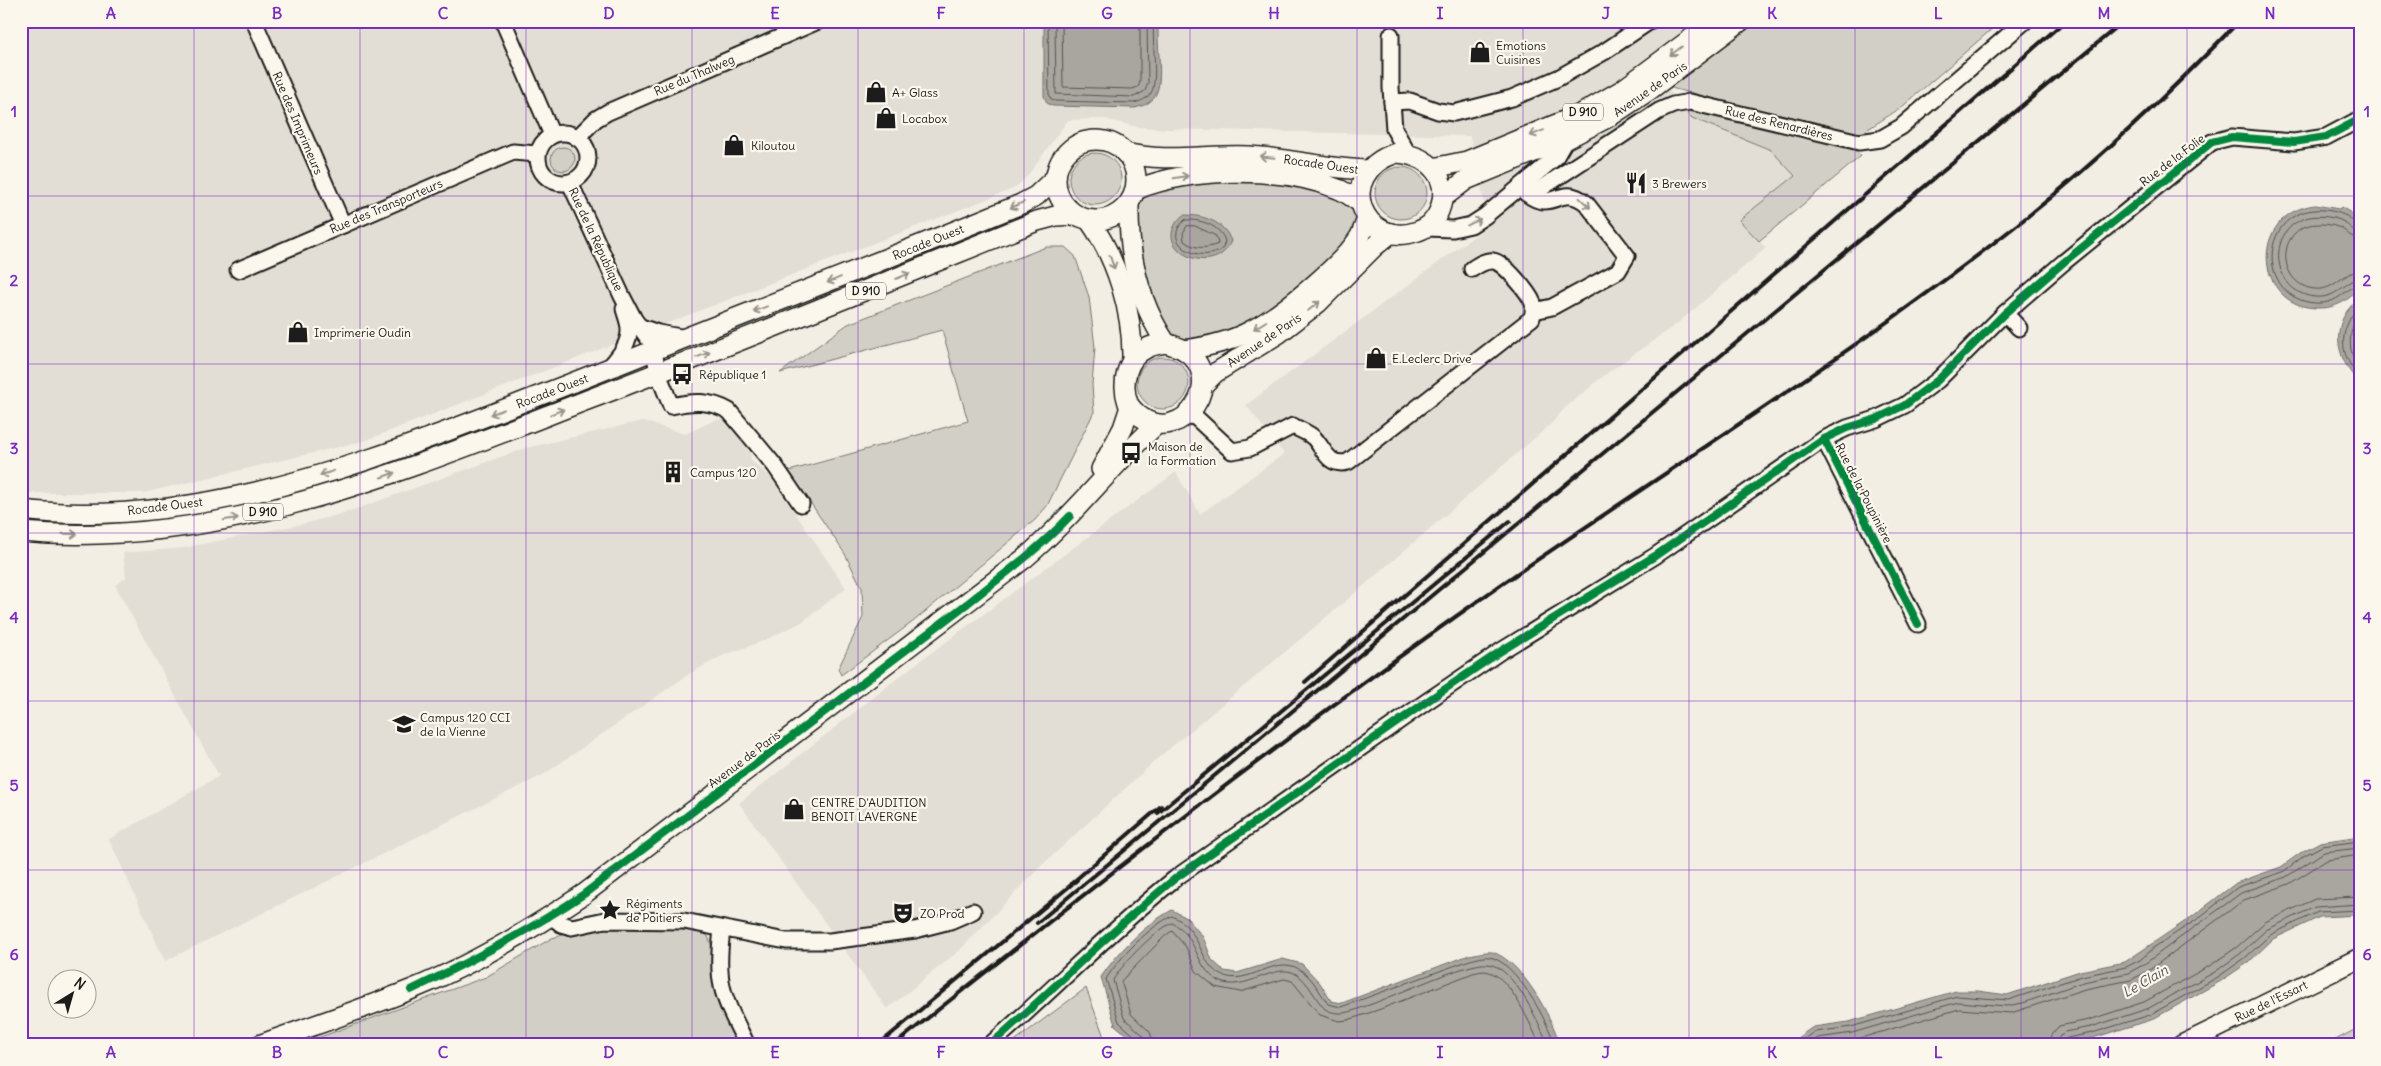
<svg xmlns="http://www.w3.org/2000/svg" width="2381" height="1066" font-family="Delius,sans-serif">
  <style>
    .built { fill: #e2ded5 }
    .green { fill: #d2cfc6; stroke: #777671 }
    .water { fill: #a9a6a0; stroke: #716f6b }
    .lines { fill: none; stroke-linecap: round; stroke-linejoin: round }
    .shore { stroke: #545351; stroke-width: 1 }
    .minor-casing { stroke: #1c1c1c; stroke-width: 19 }
    .major-casing { stroke: #1c1c1c; stroke-width: 22 }
    .minor { stroke: #fbf7ec; stroke-width: 15 }
    .major { stroke: #fbf7ec; stroke-width: 19 }
    .rail { stroke: #1c1c1c; stroke-width: 4 }
    .cycleway-casing { stroke: #fbf7ec; stroke-width: 11 }
    .cycleway { stroke: #00873e; stroke-width: 8 }
    .oneway { stroke: #97948e }
    .grid { fill: none; stroke: #7b2cbf; stroke-width: 1; stroke-opacity: 0.55 }
    .labels { text-anchor: middle; dominant-baseline: central; stroke-width: 4.5; stroke-linejoin: round; paint-order: stroke }
    .shield { fill: #fbf7ec; stroke: #5f5e5a; stroke-width: 1 }
    .shield-label { font-size: 11px; font-weight: bold; fill: #1c1c1c }
    .poi-label { font-size: 12px; fill: #1c1c1c; stroke: #fbf7ec; text-anchor: start }
    .street-label { font-size: 12px; fill: #1c1c1c; stroke: #fbf7ec }
    .water-label { font-size: 14px; font-style: italic; fill: #545351; stroke: #fbf7ec }
    .neatline { fill: none; stroke: #7b2cbf; stroke-width: 2 }
    .grid-label { font-size: 16px; text-anchor: middle; font-weight: bold; fill: #7b2cbf }
  </style>
  <rect width="100%" height="100%" fill="#f2eee4"/>
  <filter id="ink" filterUnits="userSpaceOnUse"><feTurbulence type="fractalNoise" baseFrequency=".02" numOctaves="2"/><feDisplacementMap in="SourceGraphic" scale="10" xChannelSelector="R" yChannelSelector="G"/><feConvolveMatrix kernelMatrix="1 2 1 2 8 2 1 2 1" color-interpolation-filters="sRGB"/></filter>
  <g filter="url(#ink)">
    <g class="built">
      <polygon points="21,21 1758,21 1667,88 1692,118 1771,150 1795,176 1739,220 1766,248 1678,323 1606,374 1565,408 1550,425 1354,594 1157,759 1040,867 960,950 887,1009 739,803 909,669 1176,472 1200,514 1284,454 1246,405 1489,225 1470,136 1169,129 1138,127 1104,119 1068,120 1026,178 1013,189 364,441 143,493 21,493"/>
      <polygon points="722,419 728,422 750,453 751,461 770,476 846,588 802,622 763,641 722,656 689,674 543,775 165,961 109,839 219,776 115,585 126,578 123,553 183,548 307,523 348,512 526,448 642,421 685,434 715,420"/>
    </g>
    <g class="green">
      <polygon points="1758,21 2001,21 1902,107 1862,133 1837,130 1667,87"/>
      <polygon points="1683,108 1852,148 1861,156 1759,241 1739,220 1795,176 1771,150 1692,118"/>
      <circle cx="563" cy="159" r="12"/>
      <circle cx="1095" cy="179" r="26"/>
      <circle cx="1401" cy="193" r="26"/>
      <path d="M1238,180C1269,183 1324,184 1349,204C1357,210 1358,223 1354,232C1346,249 1267,315 1249,325C1242,328 1196,343 1191,343C1185,342 1178,339 1173,337L1149,295L1133,214L1141,200L1151,190L1172,184Z"/>
      <polygon points="1046,247 1065,247 1075,256 1089,297 1095,347 1092,385 1094,412 1047,506 1035,520 914,621 841,675 838,669 863,617 862,588 845,554 789,471 968,421 942,330 780,373 848,324"/>
      <circle cx="1163" cy="383" r="26"/>
      <polygon points="657,927 702,932 708,936 713,950 714,987 740,1045 311,1045 309,1041 486,977 552,938 588,928"/>
      <polygon points="1086,988 1107,1045 1009,1045"/>
      <polygon points="2360,1027 2360,1045 2326,1045"/>
    </g>
    <g class="water">
      <path d="M1044,21H1159C1155,41 1165,80 1155,96C1151,103 1143,106 1135,108L1053,106L1047,103L1044,96Z"/>
      <path d="M2315,205L2339,209L2341,207L2353,214L2360,222V287C2350,300 2336,308 2320,308C2254,310 2247,213 2315,205Z"/>
      <path d="M1183,215C1203,215 1224,221 1231,241C1216,281 1145,249 1183,215Z"/>
      <path d="M2360,298V383C2334,358 2329,321 2360,298Z"/>
      <polygon points="2360,836 2360,915 2320,917 2273,939 2249,962 2221,981 2151,1020 2093,1038 2067,1043 1787,1045 1813,1027 1849,1022 1956,991 1978,991 2007,995 2080,971 2125,962 2193,916 2236,883 2281,867 2303,851 2320,842"/>
      <path d="M1172,910L1187,918L1203,937L1212,960L1224,971L1237,973L1283,959L1302,964L1320,983L1331,1001L1342,1003L1469,955C1476,954 1486,951 1492,952C1521,960 1552,1017 1560,1045H1139L1115,1025L1101,977C1119,951 1144,925 1172,910Z"/>
    </g>
    <g class="lines">
      <g class="shore">
        <path d="M1048,21L1049,94L1051,99L1055,101L1134,103C1141,101 1147,99 1151,93C1159,80 1151,39 1154,21"/>
        <polyline points="1055,21 1056,94 1134,97 1145,91 1148,83 1147,21"/>
        <polyline points="1062,21 1063,87 1132,89 1138,87 1140,82 1140,21"/>
        <path d="M1185,220C1200,219 1220,225 1225,241L1223,248C1202,266 1158,243 1185,220Z"/>
        <path d="M2360,225C2353,224 2351,217 2344,215C2336,211 2323,209 2314,210C2258,215 2258,299 2315,303C2340,305 2346,286 2360,285"/>
        <path d="M1195,226L1216,236L1218,244C1206,249 1194,249 1184,241L1183,233L1187,226Z"/>
        <path d="M2360,231C2351,231 2350,226 2344,222C2336,217 2320,215 2310,217C2265,226 2270,293 2315,297C2339,299 2344,280 2360,279"/>
        <path d="M2360,239C2350,238 2348,232 2340,228C2332,224 2319,223 2310,225C2275,233 2279,286 2315,289C2335,291 2342,272 2360,271"/>
        <path d="M2360,305C2340,327 2336,354 2360,376"/>
        <path d="M2360,314C2348,328 2346,353 2360,367"/>
        <path d="M1140,1045L1138,1039L1119,1022L1106,979C1119,958 1150,926 1172,916C1203,929 1198,965 1222,975C1248,987 1275,954 1299,969C1312,976 1320,993 1328,1004L1341,1007L1470,960C1476,959 1483,956 1489,957C1515,960 1548,1022 1555,1045"/>
        <path d="M1146,1045L1143,1035L1124,1018L1113,980C1124,962 1154,931 1172,923C1198,934 1194,968 1219,981C1244,994 1275,961 1296,974C1309,982 1315,999 1325,1009C1340,1018 1354,1010 1369,1005C1393,997 1468,961 1488,964C1513,966 1540,1024 1548,1045"/>
        <path d="M1154,1045L1150,1032L1131,1014L1121,981L1166,935L1172,931L1186,947L1196,971L1215,987L1240,992L1284,979L1292,981L1320,1015L1339,1021L1348,1020L1378,1010L1473,973C1478,972 1484,970 1489,972C1511,978 1531,1026 1540,1045"/>
        <polyline points="1796,1045 1815,1032 1851,1027 1957,996 2008,1000 2082,976 2126,967 2140,960 2156,946 2196,920 2238,887 2283,872 2305,855 2322,846 2360,841"/>
        <polyline points="1807,1045 1818,1038 1852,1033 1958,1002 2006,1006 2023,1003 2083,982 2128,973 2143,965 2241,893 2286,877 2324,852 2360,848"/>
        <polyline points="1821,1045 1854,1040 1959,1009 2011,1013 2085,989 2131,980 2148,971 2244,900 2289,884 2327,860 2360,855"/>
        <polyline points="2049,1045 2051,1035 2059,1026 2089,1020 2144,1002 2211,965 2237,947 2265,922 2315,899 2360,897"/>
        <polyline points="2057,1045 2059,1037 2064,1032 2091,1027 2147,1009 2215,972 2241,953 2266,930 2315,907 2360,904"/>
        <polyline points="2063,1045 2067,1038 2092,1033 2150,1015 2218,977 2245,958 2270,935 2318,912 2360,910"/>
      </g>
      <g class="minor-casing">
        <g id="minor">
          <polyline points="254,21 343,225"/>
          <polyline points="503,21 552,135"/>
          <polyline points="1391,35 1391,88 1394,129 1408,154"/>
          <polyline points="1392,102 1410,101 1438,111 1454,113 1512,98 1558,78 1604,52 1650,21"/>
          <circle cx="563" cy="158" r="25"/>
          <polyline points="577,138 596,119 608,112 818,21"/>
          <path d="M570,183L622,296L634,319L653,345L658,373L671,406C692,401 710,400 729,411L775,466L801,504"/>
          <polyline points="1520,187 1526,193 1537,191 1659,111 1673,105 1690,102 1851,140 1859,142 1880,139 1901,127 2025,21"/>
          <path d="M1526,193C1554,215 1559,182 1586,203L1627,256L1618,271L1552,307L1534,311"/>
          <polyline points="1426,228 1453,229 1471,225 1485,216 1555,158 1566,139"/>
          <polyline points="238,270 513,152 537,154"/>
          <polyline points="2005,313 2019,328"/>
          <polyline points="641,327 658,333 686,338"/>
          <path d="M608,369C617,358 630,345 629,329C629,323 626,316 624,309"/>
          <path d="M1191,413L1232,451L1250,448L1293,426C1300,430 1309,433 1314,438C1325,450 1328,467 1348,462L1532,318C1533,313 1534,308 1533,303C1529,293 1504,262 1493,261C1485,260 1478,265 1472,269"/>
          <polyline points="1918,624 1824,439 1847,428 1876,419 1905,405 1938,380 2005,313 2064,262 2212,142 2232,137 2294,142 2326,137 2360,119"/>
          <polyline points="551,916 561,924 572,927 605,920 684,921 786,941 830,941 915,930 950,921 973,911"/>
          <path d="M722,930C715,985 723,996 747,1045"/>
          <path d="M990,1045C1053,990 1112,929 1177,877L1426,702L1501,651L1655,556L1824,439"/>
        </g>
      </g>
      <g class="major-casing">
        <g id="major">
          <circle cx="1096" cy="180" r="40"/>
          <path d="M1125,153C1166,163 1208,154 1249,156C1289,158 1327,169 1367,170"/>
          <path d="M1396,153C1429,155 1452,178 1439,211C1435,221 1427,228 1418,231C1364,251 1331,175 1396,153Z"/>
          <polyline points="1433,168 1467,161 1581,114 1622,90 1715,21"/>
          <path d="M1135,190C1191,167 1281,166 1338,189C1346,192 1353,198 1361,203"/>
          <polyline points="1444,197 1466,180 1566,139 1609,117 1651,89 1741,21"/>
          <path d="M1129,203C1128,253 1138,301 1166,343"/>
          <path d="M1089,220C1117,259 1133,312 1132,360"/>
          <path d="M1166,343C1171,345 1179,347 1184,350C1229,379 1183,446 1141,417C1136,413 1131,409 1128,403C1121,383 1126,358 1147,348C1153,345 1160,344 1166,343Z"/>
          <path d="M1184,350C1206,347 1230,342 1250,331C1279,317 1344,263 1360,236C1363,230 1365,224 1367,218"/>
          <polyline points="1203,385 1215,373 1278,334 1318,303 1374,247 1391,233"/>
          <polyline points="1101,469 1123,428 1130,407"/>
          <path d="M21,510C179,528 334,475 479,419C533,398 588,377 642,355C768,305 895,256 1021,204L1036,196L1056,177"/>
          <path d="M21,532C218,550 403,471 582,402C735,344 886,282 1037,221L1056,216L1075,215"/>
          <path d="M259,1045C309,1027 360,1010 410,990C472,965 529,931 584,894L1025,558C1073,517 1111,466 1157,424"/>
          <polyline points="2182,1045 2360,958"/>
        </g>
      </g>
      <use href="#minor" class="minor"/>
      <use href="#major" class="major"/>
      <g class="rail">
        <polyline points="1305,682 2065,21"/>
        <polyline points="1158,813 1510,521"/>
        <polyline points="1072,883 1161,806"/>
        <polyline points="1037,923 2124,21"/>
        <polyline points="878,1045 1077,880"/>
        <path d="M894,1045C1098,882 1304,721 1518,573C1684,459 1855,352 2013,228C2094,165 2168,95 2239,21"/>
      </g>
      <g class="cycleway-casing">
        <g id="cycleway">
          <polyline points="1918,624 1824,439 1847,428 1876,419 1905,405 1938,380 2005,313 2064,262 2212,142 2232,137 2294,142 2326,137 2360,119"/>
          <path d="M411,990C471,961 529,931 584,894L968,603C1003,575 1039,549 1070,516"/>
          <path d="M990,1045C1053,990 1112,929 1177,877L1426,702L1501,651L1655,556L1824,439"/>
        </g>
      </g>
      <use href="#cycleway" class="cycleway"/>
    </g>
    <defs><path id="oneway-shaft" d="M-6 0H5M1.5-3L5.5 0L1.5 3" fill="none" stroke-width="1.6" stroke-linecap="round" stroke-linejoin="round" transform="scale(1.25)"/></defs>
    <g class="oneway">
      <use href="#oneway-shaft" transform="translate(1676 51) rotate(143)"/>
      <use href="#oneway-shaft" transform="translate(1537 133) rotate(158)"/>
      <use href="#oneway-shaft" transform="translate(1267 157) rotate(-175)"/>
      <use href="#oneway-shaft" transform="translate(1181 177) rotate(-10)"/>
      <use href="#oneway-shaft" transform="translate(1585 203) rotate(43)"/>
      <use href="#oneway-shaft" transform="translate(1017 205) rotate(156)"/>
      <use href="#oneway-shaft" transform="translate(1474 222) rotate(-26)"/>
      <use href="#oneway-shaft" transform="translate(1112 262) rotate(70)"/>
      <use href="#oneway-shaft" transform="translate(903 276) rotate(-22)"/>
      <use href="#oneway-shaft" transform="translate(834 280) rotate(158)"/>
      <use href="#oneway-shaft" transform="translate(1314 306) rotate(-39)"/>
      <use href="#oneway-shaft" transform="translate(760 309) rotate(159)"/>
      <use href="#oneway-shaft" transform="translate(1260 325) rotate(148)"/>
      <use href="#oneway-shaft" transform="translate(703 355) rotate(-21)"/>
      <use href="#oneway-shaft" transform="translate(497 412) rotate(159)"/>
      <use href="#oneway-shaft" transform="translate(557 412) rotate(-21)"/>
      <use href="#oneway-shaft" transform="translate(327 473) rotate(162)"/>
      <use href="#oneway-shaft" transform="translate(388 475) rotate(-19)"/>
      <use href="#oneway-shaft" transform="translate(231 519) rotate(-10)"/>
      <use href="#oneway-shaft" transform="translate(70 534) rotate(1)"/>
    </g>
  </g>
  <path class="grid" d="M194,21V1045M360,21V1045M526,21V1045M692,21V1045M858,21V1045M1024,21V1045M1190,21V1045M1357,21V1045M1523,21V1045M1689,21V1045M1855,21V1045M2021,21V1045M2187,21V1045M21,196H2360M21,364H2360M21,533H2360M21,701H2360M21,870H2360"/>
  <defs>
    <g id="shop-bare" transform="scale(1.725)"><path d="M-5-2.5h2.3a2.7 3.5 0 0 1 5.4 0H5L5.5 6h-11ZM-1.5-2.5h3a1.5 2.3 0 0 0-3 0Z" fill="#1c1c1c" stroke="#fbf7ec" stroke-width="2.5" paint-order="stroke"/></g>
    <g id="restaurant-bare" transform="scale(1.725)"><path d="M-5-6h1v4h1v-4h1v4h1v-4h1v5L-1.5 .5V6h-2V.5L-5-1ZM5-6V6H3V1.5H1.5Q1.5-4 5-6Z" fill="#1c1c1c" stroke="#fbf7ec" stroke-width="2.5" paint-order="stroke"/></g>
    <g id="bus-bare" transform="scale(1.725)"><path d="M-5-6H5V4H4V6H2V4H-2V6H-4V4H-5ZM-3.5-4V0h7V-4ZM-3.5 1.2v1.5H-2V1.2ZM2 1.2v1.5H3.5V1.2Z" fill="#1c1c1c" stroke="#fbf7ec" stroke-width="2.5" paint-order="stroke"/></g>
    <g id="building-bare" transform="scale(1.725)"><path d="M-4-6H4V6H1V3H-1V6H-4ZM-2.5-4.3h1.7v1.8h-1.7ZM.8-4.3h1.7v1.8H.8ZM-2.5-1h1.7V.8h-1.7ZM.8-1h1.7V.8H.8Z" fill="#1c1c1c" stroke="#fbf7ec" stroke-width="2.5" paint-order="stroke"/></g>
    <g id="university-bare" transform="scale(1.725)"><path d="M0-5L7-2L0 1L-7-2ZM-4 1L0 2.5L4 1V4Q0 6-4 4Z" fill="#1c1c1c" stroke="#fbf7ec" stroke-width="2.5" paint-order="stroke"/></g>
    <g id="sight-bare" transform="scale(1.725)"><path d="M0-6L1.8-2.2L6-1.7L2.9 1.2L3.7 5.4L0 3.3L-3.7 5.4L-2.9 1.2L-6-1.7L-1.8-2.2Z" fill="#1c1c1c" stroke="#fbf7ec" stroke-width="2.5" paint-order="stroke"/></g>
    <g id="theatre-bare" transform="scale(1.725)"><path d="M-5-5.5Q0-4 5-5.5V0Q5 5 0 6Q-5 5-5 0ZM-3.3-2.5H-1v1.5H-3.3ZM1-2.5H3.3v1.5H1ZM-2.8 1Q0 5.5 2.8 1Z" fill="#1c1c1c" stroke="#fbf7ec" stroke-width="2.5" paint-order="stroke"/></g>
  </defs>
  <g fill-rule="evenodd">
    <use href="#shop-bare" x="1480" y="52"/>
    <use href="#shop-bare" x="876" y="92"/>
    <use href="#shop-bare" x="886" y="118"/>
    <use href="#shop-bare" x="734" y="145"/>
    <use href="#restaurant-bare" x="1636" y="183"/>
    <use href="#shop-bare" x="298" y="332"/>
    <use href="#shop-bare" x="1376" y="358"/>
    <use href="#bus-bare" x="682" y="374"/>
    <use href="#bus-bare" x="1131" y="453"/>
    <use href="#building-bare" x="673" y="472"/>
    <use href="#university-bare" x="404" y="724"/>
    <use href="#shop-bare" x="794" y="809"/>
    <use href="#sight-bare" x="610" y="910"/>
    <use href="#theatre-bare" x="903" y="913"/>
  </g>
  <g class="labels">
    <g class="shield">
      <rect x="1563" y="103.5" width="40" height="17" rx="4"/>
      <rect x="846" y="282.5" width="40" height="17" rx="4"/>
      <rect x="243" y="503.5" width="40" height="17" rx="4"/>
    </g>
    <g class="shield-label">
      <text x="1583" y="112">D 910</text>
      <text x="866" y="291">D 910</text>
      <text x="263" y="512">D 910</text>
    </g>
    <g class="poi-label">
      <text x="1496" y="45">Emotions<tspan x="1496" dy="14">Cuisines</tspan></text>
      <text x="892" y="92">A+ Glass</text>
      <text x="902" y="118">Locabox</text>
      <text x="751" y="145">Kiloutou</text>
      <text x="1652" y="183">3 Brewers</text>
      <text x="314" y="332">Imprimerie Oudin</text>
      <text x="1392" y="358">E.Leclerc Drive</text>
      <text x="699" y="374">République 1</text>
      <text x="1148" y="446">Maison de<tspan x="1148" dy="14">la Formation</tspan></text>
      <text x="690" y="472">Campus 120</text>
      <text x="420" y="717">Campus 120 CCI<tspan x="420" dy="14">de la Vienne</tspan></text>
      <text x="811" y="802">CENTRE D'AUDITION<tspan x="811" dy="14">BENOIT LAVERGNE</tspan></text>
      <text x="626" y="903">Régiments<tspan x="626" dy="14">de Poitiers</tspan></text>
      <text x="920" y="913">ZO Prod</text>
    </g>
    <g class="street-label">
      <text transform="translate(694 75) rotate(-23)">Rue du Thalweg</text>
      <text transform="translate(1650 89) rotate(-35)">Avenue de Paris</text>
      <text transform="translate(298 123) rotate(67)">Rue des Imprimeurs</text>
      <text transform="translate(1779 123) rotate(14)">Rue des Renardières</text>
      <text transform="translate(2172 160) rotate(-37)">Rue de la Folie</text>
      <text transform="translate(1321 164) rotate(8)">Rocade Ouest</text>
      <text transform="translate(386 206) rotate(-23)">Rue des Transporteurs</text>
      <text transform="translate(596 239) rotate(65)">Rue de la République</text>
      <text transform="translate(928 242) rotate(-22)">Rocade Ouest</text>
      <text transform="translate(1264 340) rotate(-34)">Avenue de Paris</text>
      <text transform="translate(552 391) rotate(-21)">Rocade Ouest</text>
      <text transform="translate(1864 493) rotate(63)">Rue de la Poupinière</text>
      <text transform="translate(165 506) rotate(-7)">Rocade Ouest</text>
      <text transform="translate(744 759) rotate(-37)">Avenue de Paris</text>
      <text transform="translate(2271 1001) rotate(-26)">Rue de l'Essart</text>
    </g>
    <g class="water-label">
      <text transform="translate(2145 981) rotate(-30)">Le Clain</text>
    </g>
  </g>
  <rect width="2381" height="1066" fill="none" stroke="#fbf7ec" stroke-width="55"/>
  <g transform="translate(72 994) rotate(37)"><circle r="24" fill="#fbf7ec" stroke="#a29f99"/>
  <path d="M0-4L9 19L0 12L-9 19Z" fill="#1c1c1c"/>
  <text y="-8" font-size="14" font-weight="bold" text-anchor="middle" fill="#1c1c1c">N</text>
  </g>
  <rect x="28" y="28" width="2326" height="1010" class="neatline"/>
  <g class="grid-label">
    <text x="111" y="19">A</text>
    <text x="277" y="19">B</text>
    <text x="443" y="19">C</text>
    <text x="609" y="19">D</text>
    <text x="775" y="19">E</text>
    <text x="941" y="19">F</text>
    <text x="1107" y="19">G</text>
    <text x="1274" y="19">H</text>
    <text x="1440" y="19">I</text>
    <text x="1606" y="19">J</text>
    <text x="1772" y="19">K</text>
    <text x="1938" y="19">L</text>
    <text x="2104" y="19">M</text>
    <text x="2270" y="19">N</text>
    <text x="14" y="117">1</text>
    <text x="2367" y="117">1</text>
    <text x="14" y="286">2</text>
    <text x="2367" y="286">2</text>
    <text x="14" y="454">3</text>
    <text x="2367" y="454">3</text>
    <text x="14" y="623">4</text>
    <text x="2367" y="623">4</text>
    <text x="14" y="791">5</text>
    <text x="2367" y="791">5</text>
    <text x="14" y="960">6</text>
    <text x="2367" y="960">6</text>
    <text x="111" y="1058">A</text>
    <text x="277" y="1058">B</text>
    <text x="443" y="1058">C</text>
    <text x="609" y="1058">D</text>
    <text x="775" y="1058">E</text>
    <text x="941" y="1058">F</text>
    <text x="1107" y="1058">G</text>
    <text x="1274" y="1058">H</text>
    <text x="1440" y="1058">I</text>
    <text x="1606" y="1058">J</text>
    <text x="1772" y="1058">K</text>
    <text x="1938" y="1058">L</text>
    <text x="2104" y="1058">M</text>
    <text x="2270" y="1058">N</text>
  </g>
</svg>
